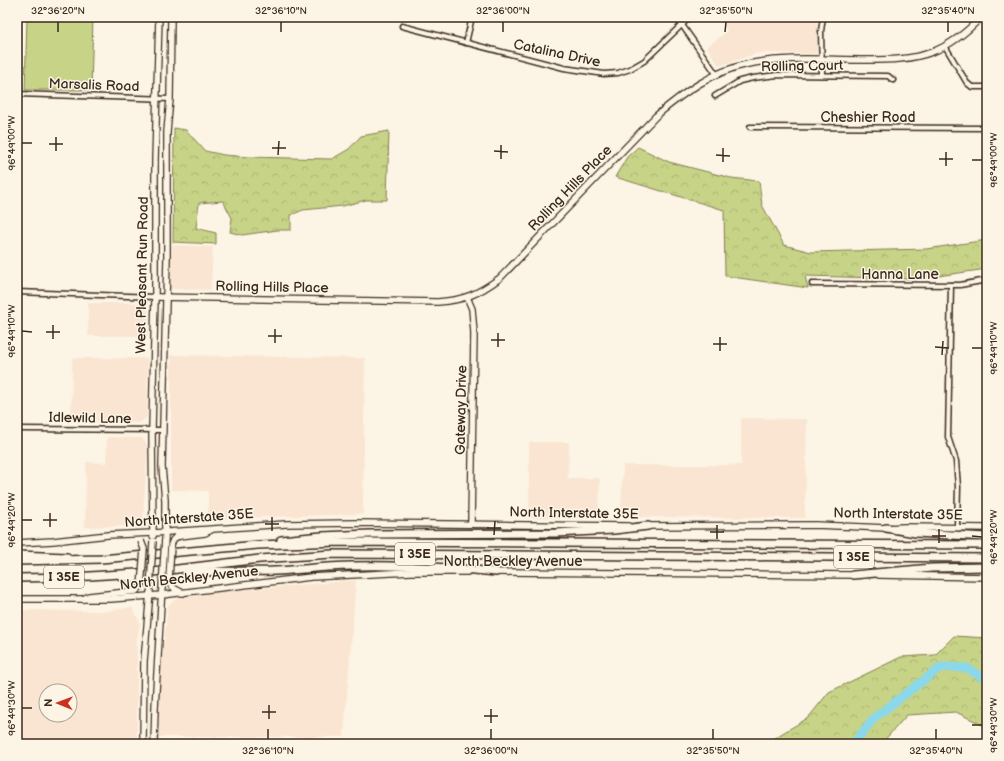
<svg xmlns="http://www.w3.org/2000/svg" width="1004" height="761" font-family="'Balsamiq Sans',sans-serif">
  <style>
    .built { fill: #fae5d2; fill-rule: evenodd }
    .grass { fill: #c7d386; stroke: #817e52 }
    .forest { fill: url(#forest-crowns); stroke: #817e52 }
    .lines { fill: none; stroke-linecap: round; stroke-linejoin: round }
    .river { stroke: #8bd8eb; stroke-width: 9 }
    .street-casing { stroke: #3b2a1e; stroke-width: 7 }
    .secondary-casing { stroke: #3b2a1e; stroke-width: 8 }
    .highway-casing { stroke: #3b2a1e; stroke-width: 10 }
    .street { stroke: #fcf5e5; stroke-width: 4 }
    .secondary { stroke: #fcf5e5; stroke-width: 5.5 }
    .highway { stroke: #fcf5e5; stroke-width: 7 }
    .secondary-bridge-casing { stroke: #3b2a1e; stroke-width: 8; stroke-linecap: butt }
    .secondary-bridge { stroke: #fcf5e5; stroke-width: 5.5 }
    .ticks { fill: none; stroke: #3b2a1e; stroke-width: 1.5 }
    .labels { text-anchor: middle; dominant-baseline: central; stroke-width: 3; stroke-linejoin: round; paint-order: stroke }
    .shield { fill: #fcf5e5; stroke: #75675a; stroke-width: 1 }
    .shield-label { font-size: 13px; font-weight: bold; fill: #3b2a1e }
    .street-label { font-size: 14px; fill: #3b2a1e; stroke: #fcf5e5 }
    .neatline { fill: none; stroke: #3b2a1e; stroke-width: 1.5 }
    .ticks-label { font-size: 10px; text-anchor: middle; fill: #3b2a1e }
  </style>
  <defs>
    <pattern id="forest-crowns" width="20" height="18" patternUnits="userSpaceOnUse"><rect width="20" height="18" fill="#c7d386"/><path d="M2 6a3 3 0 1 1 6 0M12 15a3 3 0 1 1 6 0" fill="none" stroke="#acb573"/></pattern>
  </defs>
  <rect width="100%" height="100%" fill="#fcf5e5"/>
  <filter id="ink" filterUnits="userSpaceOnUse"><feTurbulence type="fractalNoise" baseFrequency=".025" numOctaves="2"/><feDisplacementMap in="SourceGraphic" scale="8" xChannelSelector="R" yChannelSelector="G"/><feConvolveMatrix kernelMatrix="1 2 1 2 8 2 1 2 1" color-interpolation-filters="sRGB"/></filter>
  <g filter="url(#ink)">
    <g class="built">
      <polygon points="718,17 818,17 817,54 758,53 719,66 707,47 727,31"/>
      <polygon points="172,245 213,247 211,290 170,289"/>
      <polygon points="88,303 142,303 148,310 148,336 88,336"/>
      <polygon points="171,355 365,358 363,514 208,519 208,491 171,490"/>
      <polygon points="72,358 148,358 147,417 140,423 71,421"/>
      <polygon points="741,418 807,419 805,518 626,517 626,509 621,509 623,465 741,465"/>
      <polygon points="107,437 142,438 148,445 143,519 135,526 85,527 86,462 106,463"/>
      <polygon points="529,442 569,442 568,478 600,478 599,517 529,518"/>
      <polygon points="356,580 344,737 159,737 159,685 165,634 168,605 176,599 219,592"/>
      <path d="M132,607L140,623L137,640V744H17V610L106,611ZM46,691H70V715H46Z"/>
    </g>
    <polygon class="grass" points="27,17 93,17 91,90 25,90"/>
    <g class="forest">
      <polygon points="174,128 186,130 205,151 224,155 249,157 332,159 349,149 361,136 389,131 387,200 366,200 343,206 303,210 291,215 291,230 278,230 242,235 230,232 232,218 223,201 199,203 196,228 216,233 216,244 173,242"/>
      <polygon points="638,147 669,162 731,178 759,181 762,205 784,245 811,252 926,249 987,240 987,269 917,279 805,276 808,288 725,276 724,210 615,177 627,157"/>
      <polygon points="954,636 987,638 987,727 956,712 907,715 881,744 764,744 808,718 829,692 901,657 935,655"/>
    </g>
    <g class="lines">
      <polyline class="river" points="853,744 874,718 941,667 967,668 987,680"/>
      <g class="street-casing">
        <g id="street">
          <polyline points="678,17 682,25 717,75"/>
          <polyline points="402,26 564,68 604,74 618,73 630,69 644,61 690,17"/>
          <polyline points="466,43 472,17"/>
          <polyline points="945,46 967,83 972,87 987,87"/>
          <polyline points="822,75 821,31 823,17"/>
          <polyline points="17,94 170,99"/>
          <polyline points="715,96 740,81 753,78 777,75 888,76 893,80"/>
          <polyline points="750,127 987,128"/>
          <polyline points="812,284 960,285 987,280"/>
          <polyline points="951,285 948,437 956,461 958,487 957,527"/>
          <polyline points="17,292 155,297"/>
          <polyline points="17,429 162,430"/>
        </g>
      </g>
      <g class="secondary-casing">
        <g id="secondary">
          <path d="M155,297L438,302C465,300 478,294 500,278L656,116C683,93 713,71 748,64C786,56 827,60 866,60C888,60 911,60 932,52C951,45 967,32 981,17"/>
          <polyline points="467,297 472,309 474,333 471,524"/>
          <polyline points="645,526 816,525 886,528 904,527 987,528"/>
          <polyline points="153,536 152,430 155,297 155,160 159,17"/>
          <polyline points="165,536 165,500 162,467 167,258 167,132 170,99 171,17"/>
          <polyline points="176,537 180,536 205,533 211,530"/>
          <polyline points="17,543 53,541 108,535 153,533 286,524 355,523 628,526"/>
          <polyline points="493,572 857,575"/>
          <polyline points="879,575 987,577"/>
          <polyline points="170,584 175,589 183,593"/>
          <polyline points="17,599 110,599 162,595 311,577 411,572 467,572"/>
          <polyline points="83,599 89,596 136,591 141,586"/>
          <polyline points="143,744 144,661 150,592"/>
          <polyline points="154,744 155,708 162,587"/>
        </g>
      </g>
      <g class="highway-casing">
        <g id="highway">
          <polyline points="886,528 916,533 987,537"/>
          <polyline points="281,540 322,536 370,534 556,533 614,530 648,526"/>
          <polyline points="17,555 67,557"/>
          <polyline points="17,561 101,559 258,545 338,542 987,545"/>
          <path d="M187,573C216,570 246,572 275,571C300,570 325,566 351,566C399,565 448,567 496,572"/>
          <polyline points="853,575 932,568 987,567"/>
          <polyline points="121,576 131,578 147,577"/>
          <polyline points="17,578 74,577 153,572 260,559 332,554 987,558"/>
        </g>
      </g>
      <use href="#street" class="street"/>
      <use href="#secondary" class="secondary"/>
      <use href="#highway" class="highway"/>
      <g class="secondary-bridge-casing">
        <g id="secondary-bridge">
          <polyline points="170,584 169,580 171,545 173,540 176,537"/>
          <polyline points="141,586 144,549 141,541"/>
          <polyline points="162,587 165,538"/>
          <polyline points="150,588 153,541"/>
        </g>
      </g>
      <use href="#secondary-bridge" class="secondary-bridge"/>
    </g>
  </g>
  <path class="ticks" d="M58,32V22M281,32V22M503,32V22M725,32L726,22M948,32V22M22,143H32M49,144H63M272,148H286M56,151V137M494,151L508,152M278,155L279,141M716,155L730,156M501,159V145M939,159H953M972,160H982M723,162V148M946,166V152M22,331L32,332M46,332H60M268,336H282M53,339V325M491,340H505M275,343V329M713,344H727M498,347V333M935,347L949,348M972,348H982M720,351V337M942,355L943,341M22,520H32M43,520H57M265,524H279M50,527V513M487,528H501M272,531V517M710,532H724M494,535L495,521M932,536H946M972,536L982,537M717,539V525M939,543V529M22,708H32M262,712H276M484,716H498M269,719V705M491,723V709M972,725H982M268,739V729M491,739V729M713,739V729M936,739V729"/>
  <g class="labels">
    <g class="shield">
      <rect x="395" y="543" width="40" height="22" rx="3"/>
      <rect x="834" y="546" width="40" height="22" rx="3"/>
      <rect x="44" y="566" width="40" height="22" rx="3"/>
    </g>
    <g class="shield-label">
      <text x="415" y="554">I 35E</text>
      <text x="854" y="557">I 35E</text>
      <text x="64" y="577">I 35E</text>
    </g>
    <g class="street-label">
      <text transform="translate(557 53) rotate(12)">Catalina Drive</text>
      <text transform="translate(802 66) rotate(-1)">Rolling Court</text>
      <text transform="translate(94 85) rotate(2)">Marsalis Road</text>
      <text x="868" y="117">Cheshier Road</text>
      <text transform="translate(570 188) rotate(-46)">Rolling Hills Place</text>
      <text x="900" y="274">Hanna Lane</text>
      <text transform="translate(142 275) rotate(-89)">West Pleasant Run Road</text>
      <text transform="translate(272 287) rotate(1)">Rolling Hills Place</text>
      <text transform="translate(461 410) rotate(-89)">Gateway Drive</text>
      <text transform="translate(90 418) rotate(1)">Idlewild Lane</text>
      <text transform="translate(574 513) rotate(1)">North Interstate 35E</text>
      <text transform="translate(898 514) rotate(1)">North Interstate 35E</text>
      <text transform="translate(189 518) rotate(-4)">North Interstate 35E</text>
      <text x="513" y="561">North Beckley Avenue</text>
      <text transform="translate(189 578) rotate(-6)">North Beckley Avenue</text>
    </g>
  </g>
  <rect width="1004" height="761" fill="none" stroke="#fcf5e5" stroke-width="44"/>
  <g transform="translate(58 703) rotate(271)"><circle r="19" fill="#fcf5e5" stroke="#afa495"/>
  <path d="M0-3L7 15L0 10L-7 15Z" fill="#c8321e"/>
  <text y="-6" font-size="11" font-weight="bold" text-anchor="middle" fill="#3b2a1e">N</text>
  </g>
  <rect x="22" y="22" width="960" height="717" class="neatline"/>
  <g class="ticks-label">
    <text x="58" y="14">32°36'20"N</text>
    <text x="281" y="14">32°36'10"N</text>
    <text x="503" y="14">32°36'00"N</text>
    <text x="726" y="14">32°35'50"N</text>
    <text x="948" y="14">32°35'40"N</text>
    <text transform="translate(11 143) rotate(-90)" y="4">96°49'00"W</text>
    <text transform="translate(993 160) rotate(-90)" y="4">96°49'00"W</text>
    <text transform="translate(11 331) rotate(-90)" y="4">96°49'10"W</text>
    <text transform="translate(993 348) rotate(-90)" y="4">96°49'10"W</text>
    <text transform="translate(11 520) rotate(-90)" y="4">96°49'20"W</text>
    <text transform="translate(993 537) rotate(-90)" y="4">96°49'20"W</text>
    <text transform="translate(11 708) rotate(-90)" y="4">96°49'30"W</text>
    <text transform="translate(993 725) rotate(-90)" y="4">96°49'30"W</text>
    <text x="268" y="754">32°36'10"N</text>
    <text x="491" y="754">32°36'00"N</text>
    <text x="713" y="754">32°35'50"N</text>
    <text x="936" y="754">32°35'40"N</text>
  </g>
</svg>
